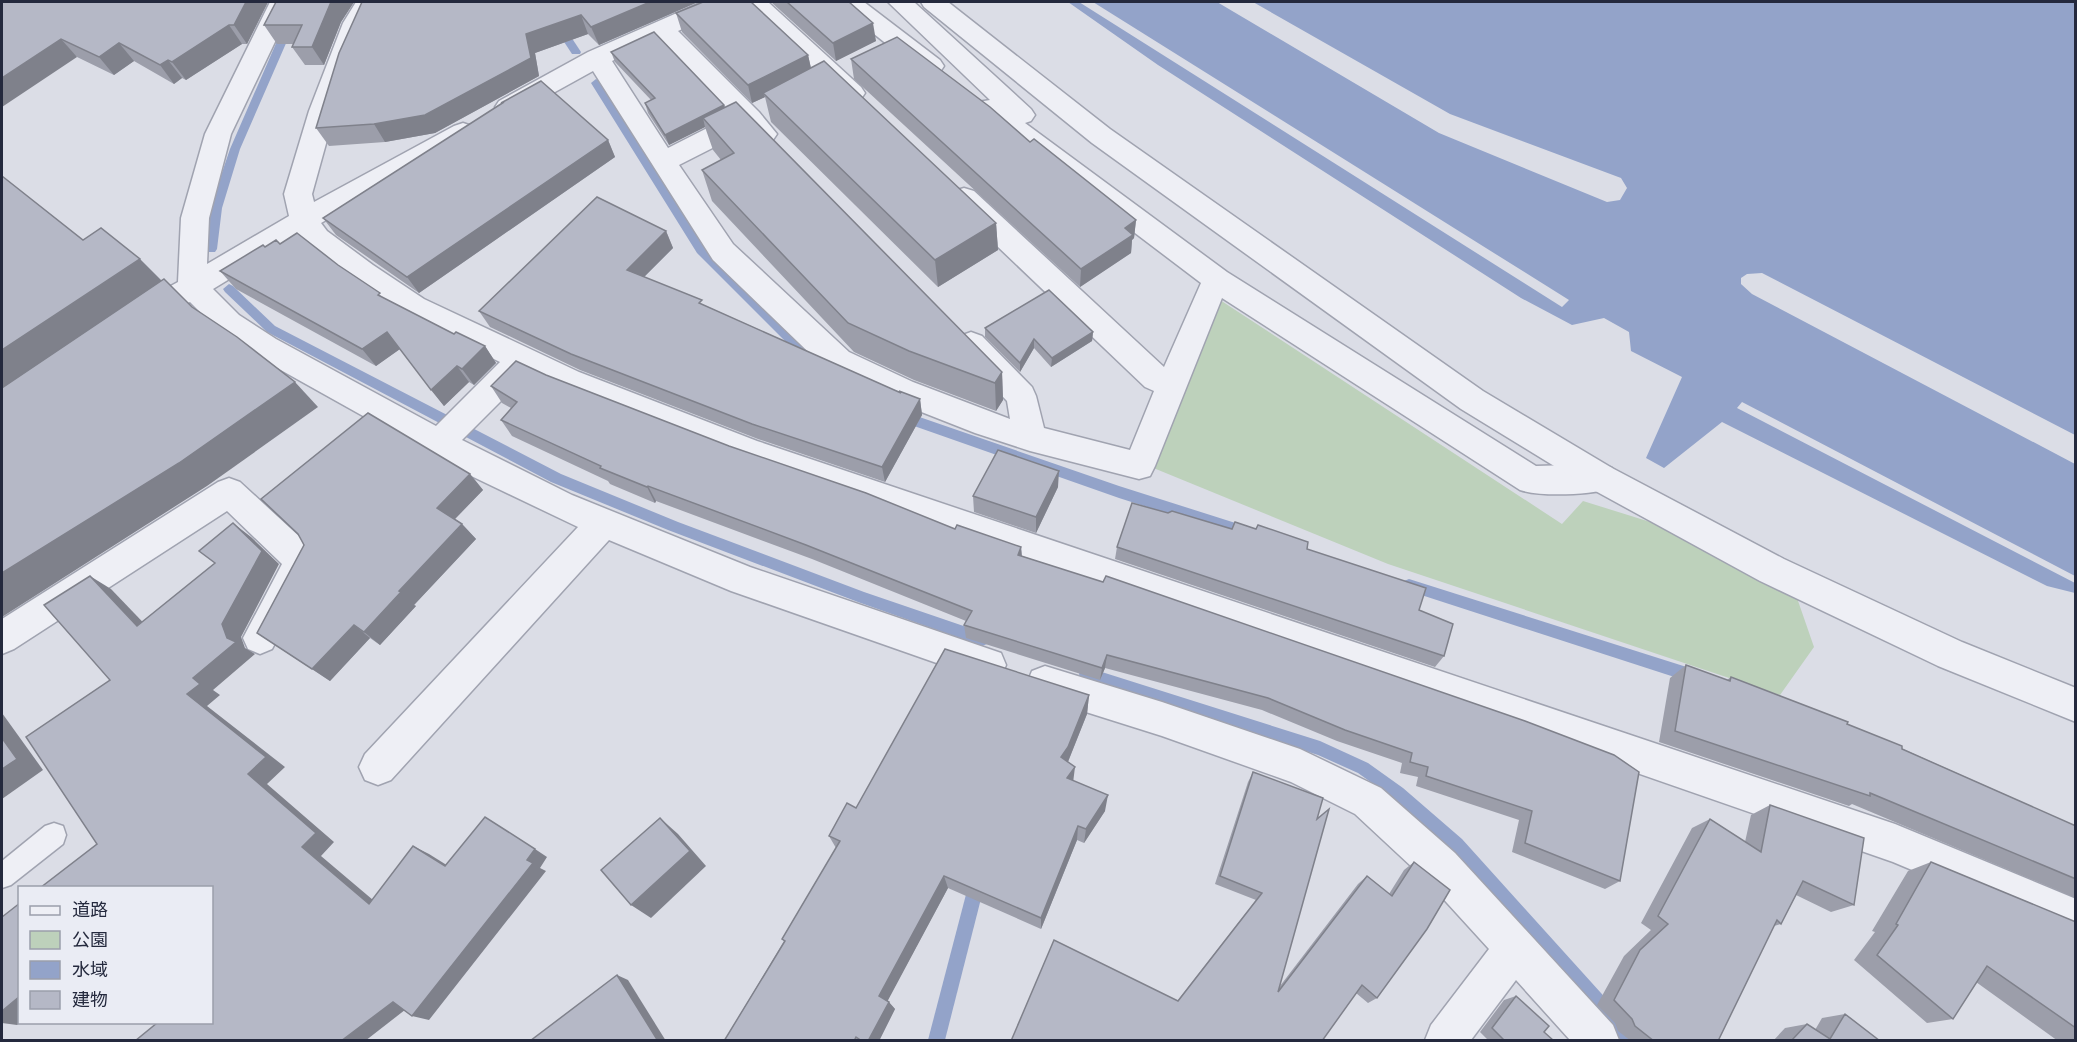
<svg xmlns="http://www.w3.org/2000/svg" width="2077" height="1042" font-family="'Source Sans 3','Noto Sans JP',sans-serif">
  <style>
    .green { fill: #bdd1bb }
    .water { fill: #93a3c9 }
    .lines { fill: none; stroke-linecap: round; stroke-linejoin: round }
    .stream { fill: #93a3c9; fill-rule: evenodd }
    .service-casing { stroke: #a0a3b0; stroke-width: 3 }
    .minor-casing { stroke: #a0a3b0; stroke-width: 3 }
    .tertiary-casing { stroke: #a0a3b0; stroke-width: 3 }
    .service { fill: #eeeff5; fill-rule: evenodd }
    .minor { fill: #eeeff5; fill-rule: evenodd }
    .tertiary { fill: #eeeff5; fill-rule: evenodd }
    .wall { fill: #9c9eaa }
    .shaded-wall { fill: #7f818b }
    .building { fill: #b5b8c6; stroke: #7f818b; stroke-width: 1.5 }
  </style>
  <rect width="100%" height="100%" fill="#dbdde6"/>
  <polygon class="green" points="1220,300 1562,524 1583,501 1660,525 1797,598 1814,647 1780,695 1388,564 1151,467"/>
  <polygon class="water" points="1068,2 1079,2 1562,307 1569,300 1093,2 1217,2 1439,133 1607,202 1620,200 1627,188 1621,178 1450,114 1253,2 2075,2 2075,435 1762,273 1747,274 1741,278 1741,284 1752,294 2075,464 2075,576 1742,402 1737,408 2075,583 2075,593 2047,586 1722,422 1664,468 1646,458 1682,377 1631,351 1629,332 1604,318 1572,325 1521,298 1158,65"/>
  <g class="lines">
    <g class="stream">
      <polygon points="294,2 304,2 240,149 222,208 217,249 215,252 207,252 205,249 210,208 230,149"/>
      <polygon points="538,2 548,2 581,52 580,54 572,54"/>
      <polygon points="596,79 600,81 705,247 814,356 816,359 814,362 806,362 697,253 591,83"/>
      <polygon points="229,284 233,286 275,326 561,474 678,522 864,592 987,634 989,639 987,644 982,646 858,602 668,530 551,482 267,332 225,292 223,289"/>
      <polygon points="902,411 1119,486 1248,527 1253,529 1255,533 1253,537 1248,539 1119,498 897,420 896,416"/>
      <polygon points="1409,579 1696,670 1701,672 1703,677 1701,682 1696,684 1409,591 1404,589 1402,585 1404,581"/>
      <polygon points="1086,667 1320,741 1368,763 1403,788 1462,839 1638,1034 1640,1040 1621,1040 1450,851 1393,798 1358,773 1318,755 1081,679 1079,674 1081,669"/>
      <polygon points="977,875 983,877 985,883 945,1040 928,1040 969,883 971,877"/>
    </g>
    <g class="service-casing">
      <polygon id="service" points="54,823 63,826 66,835 63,844 11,885 2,888 2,861 45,826"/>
    </g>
    <g class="minor-casing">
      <g id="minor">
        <path d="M270,2H294L231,134L209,218L207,264L289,216L284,194L309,111L343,23L356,2H380L367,23L335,111L312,194L314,202L454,126L463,123L472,126L476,132L472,138L321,223L327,231L373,265L424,299L579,372L757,441L1895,824L2076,899V939L1893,862L737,460L557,390L527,375L462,440L572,495L750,567L1001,653L1006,665L1001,677L988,681L731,591L609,540L391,780L378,785L365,780L359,767L365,754L578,527L465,473L254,355L219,331L190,302L177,307L167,304L162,296L167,288L178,282L181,218L205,134ZM300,236L307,245L353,281L404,315L500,362L436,426L276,339L239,315L213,289Z"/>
        <path d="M702,2H734L731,7L678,31L759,112L777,134L773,140C760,144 755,141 746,131L679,165L733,244L849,352L913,382L1010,419L1007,401L960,352L956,344L960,336L971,332L982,336L1032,387L1036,396L1044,428L1130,450L1154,391L1145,387L954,205L950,198L954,191L964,188L974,191L1164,367L1201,283L978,114L974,108L978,102L990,100L888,2H914L1031,109L1035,115L1031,121L1025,123L1227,272L1536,466L1601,464L1612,468L1617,478L1612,488C1591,495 1541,497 1520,490L1222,298L1155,466L1150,476L1139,479L1030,451L975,433L891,400L827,370L713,260L593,71L517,113L508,116L499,113L495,107L499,101L588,52ZM658,40L731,116L668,148L612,61Z"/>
        <polygon points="742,2 768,2 861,87 865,93 861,99 852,102 843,99"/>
        <polygon points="837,2 864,2 940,60 944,66 940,72 931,74 922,72 840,7"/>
        <polygon points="229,478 240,482 314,550 319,561 272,649 260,654 248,649 243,638 282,564 227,511 14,649 2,654 2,619 218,482"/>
        <polygon points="1045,666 1162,702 1300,749 1381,788 1455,853 1613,1025 1619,1040 1570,1040 1516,980 1471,1040 1425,1040 1431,1025 1489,949 1427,881 1355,814 1291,782 1162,736 1032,695 1027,683 1032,671"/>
      </g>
    </g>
    <g class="tertiary-casing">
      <polygon id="tertiary" points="921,2 948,2 1110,129 1483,391 1612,468 1784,559 1962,642 2076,688 2076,722 1938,666 1760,581 1590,488 1461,409 1092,143 924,7"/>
    </g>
    <use href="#service" class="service"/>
    <use href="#minor" class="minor"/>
    <use href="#tertiary" class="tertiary"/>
  </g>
  <g class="wall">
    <polygon points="2,2 268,2 247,44 242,44 186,80 182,78 174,84 134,61 114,75 77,57"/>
    <polygon points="276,2 354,2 341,22 324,65 305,65 292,47 294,44 277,44 264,25"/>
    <polygon points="362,2 698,2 599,45 588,34 535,53 539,76 435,133 385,142 329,146 316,128"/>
    <polygon points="771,2 849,2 876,41 836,61"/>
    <polygon points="676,13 808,55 811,68 996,223 998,250 938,287 771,122 765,97 752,103 682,32"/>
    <polygon points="611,52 724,105 725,107 1002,372 1003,400 996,411 914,380 854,352 712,201 702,170 721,160 713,150 705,127 669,145 648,113 645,103 651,100 615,62"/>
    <polygon points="851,59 1030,142 1136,220 1134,238 1132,240 1131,253 1080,287 854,79"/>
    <polygon points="501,103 608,140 615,157 419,293 336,235 323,218 501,104"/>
    <polygon points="666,231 673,248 644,277 704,305 899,392 920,399 922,415 885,482 758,439 580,370 490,327 479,311"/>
    <polygon points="280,244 338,265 384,298 454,334 485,346 496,363 474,385 469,382 444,406 400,349 376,366 236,289 220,271"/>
    <polygon points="985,328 1093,332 1092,341 1051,367 1034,348 1020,372 985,337"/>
    <polygon points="546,375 729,446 955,529 1021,547 1022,556 1525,721 1620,881 1605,889 1512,852 1519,820 1416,786 1418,777 1400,773 1402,763 1337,741 1262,710 1105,668 1100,680 966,638 964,625 966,621 812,559 656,501 655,503 610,484 608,481 512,436 501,420 511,408 502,403 491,386"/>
    <polygon points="470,474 483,490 455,519 462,524 476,539 414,605 416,606 380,645 370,638 330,681 257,633"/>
    <polygon points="1058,487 1036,533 974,512 973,496"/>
    <polygon points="1168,513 1307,549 1419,610 1444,656 1435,667 1115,559 1117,547"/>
    <polygon points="1686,665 1727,680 1731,677 1847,724 2076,826 2076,898 1852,804 1849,806 1659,742 1670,678"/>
    <polygon points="1089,695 1087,714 1068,762 1073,781 1105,811 1084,843 1077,840 1041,929 948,888 887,1001 895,1009 879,1041 724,1041 784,941 782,939 836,848 829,836 856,808"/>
    <polygon points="1253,772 1317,819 1280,986 1358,884 1367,876 1389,894 1404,870 1414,862 1377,998 1368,1003 1356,993 1178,1000 1256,900 1215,884 1248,782"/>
    <polygon points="1770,805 1854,905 1831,912 1796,895 1781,924 1774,926 1718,1041 1631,1041 1618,1031 1615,1023 1597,1005 1624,956 1651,930 1641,923 1692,828 1710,819 1745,842 1751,815"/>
    <polygon points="1931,862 2076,922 2076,1041 2058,1041 1976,982 1953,1019 1927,1023 1854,960 1875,932 1872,931 1908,871"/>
    <polygon points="1516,996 1544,1032 1554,1041 1489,1041 1480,1032 1504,1000"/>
    <polygon points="1845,1014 1880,1041 1773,1041 1785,1028 1807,1024 1815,1030 1822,1018"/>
  </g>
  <g class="shaded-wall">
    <polygon points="246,2 268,2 247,44 234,25"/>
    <polygon points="331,2 354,2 341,22 324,65 312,47"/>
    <polygon points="650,2 698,2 599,45 591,27"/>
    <polygon points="581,15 588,34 535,53 539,76 435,133 385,142 374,124 526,34"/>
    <polygon points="873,23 876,41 836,61 833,43"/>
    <polygon points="229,25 242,44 186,80 172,62"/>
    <polygon points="61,39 77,57 2,107 2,78"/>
    <polygon points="119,43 134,61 114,75 99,57"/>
    <polygon points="808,55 812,73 763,93 765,97 752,103 748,85"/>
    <polygon points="168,60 182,78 174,84 160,65"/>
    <polygon points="724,105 727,115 703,118 705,127 669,145 665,135"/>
    <polygon points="608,140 615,157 419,293 407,277"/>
    <polygon points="1136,220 1134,238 1132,240 1131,253 1080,287 1081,269 1125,228"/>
    <polygon points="996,223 998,250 938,287 935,260"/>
    <polygon points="666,231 673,248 634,287 627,270"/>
    <polygon points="140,259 167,286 2,397 2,350"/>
    <polygon points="387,332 400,349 376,366 362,349"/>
    <polygon points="1093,332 1092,341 1051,367 1052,358"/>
    <polygon points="1034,339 1034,348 1020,372 1020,363"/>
    <polygon points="485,346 496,363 474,385 462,369"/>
    <polygon points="457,366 469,382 444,406 431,390"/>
    <polygon points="1002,372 1003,400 996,411 995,383"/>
    <polygon points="295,382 318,407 207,486 2,617 2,573"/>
    <polygon points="920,399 922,415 885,482 882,467"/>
    <polygon points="1059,471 1058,487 1036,533 1036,517"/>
    <polygon points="470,474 483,490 451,523 437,508"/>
    <polygon points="648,486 656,501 655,503 647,487"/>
    <polygon points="233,523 251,537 279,564 241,637 245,648 255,654 213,690 220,695 207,706 285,767 267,784 334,842 321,856 386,911 369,904 302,847 187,694 193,678 222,624"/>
    <polygon points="462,524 476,539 414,605 416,606 380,645 364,632 399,591"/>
    <polygon points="1021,547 1022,561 1018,555"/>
    <polygon points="90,576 111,589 158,638 137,626"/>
    <polygon points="354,625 370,638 330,681 312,669"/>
    <polygon points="1107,655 1105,668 1100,680 1102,668"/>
    <polygon points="1089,695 1087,714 1067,764 1061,757"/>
    <polygon points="2,713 43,770 2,799"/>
    <polygon points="1075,767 1073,783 1067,778"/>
    <polygon points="1108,795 1105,811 1084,843 1086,829"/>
    <polygon points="660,818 678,834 706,866 651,918 631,905"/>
    <polygon points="1078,826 1077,840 1041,929 1041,918"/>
    <polygon points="413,846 429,854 461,874 445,866"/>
    <polygon points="535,849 547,857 540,868 546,871 429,1020 412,1016"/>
    <polygon points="944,876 948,888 886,1004 879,996"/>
    <polygon points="617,975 628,980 666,1041 658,1041"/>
    <polygon points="20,996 20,1023 17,1025 2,1023 2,1011"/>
    <polygon points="393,1002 410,1006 365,1041 341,1041"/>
    <polygon points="889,1002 895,1009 879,1041 868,1041"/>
  </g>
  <g class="building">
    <polygon points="2,2 246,2 234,25 229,25 172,62 168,60 160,65 119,43 99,57 61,39 2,78"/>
    <polygon points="276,2 331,2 312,47 292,47 302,25 264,25"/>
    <polygon points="362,2 650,2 591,27 581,15 526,34 531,58 425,115 374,124 316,128 339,53"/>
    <polygon points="703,2 751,2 808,55 748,85 676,13"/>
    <polygon points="787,2 849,2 873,23 833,43"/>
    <polygon points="654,32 724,105 665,135 645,103 655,98 611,52"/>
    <polygon points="897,37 990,107 1030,142 1034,139 1136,220 1125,228 1133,235 1081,269 851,59"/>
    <polygon points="824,61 996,223 935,260 763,93"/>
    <polygon points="541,81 608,140 407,277 323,218 504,102 501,103"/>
    <polygon points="736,102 1002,372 995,383 909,351 848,323 702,170 734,153 703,118"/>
    <polygon points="2,176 83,240 101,228 140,259 2,350"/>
    <polygon points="597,197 666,231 627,270 702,300 699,303 901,393 899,391 920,399 882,467 752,424 571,354 479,311"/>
    <polygon points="297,233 338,265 380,293 378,295 454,334 456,332 485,346 462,369 457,366 431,390 387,332 362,349 220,271 263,245 265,247 276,240 280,244"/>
    <polygon points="164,279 192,307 237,337 295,382 179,463 2,573 2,388"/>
    <polygon points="1049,290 1093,332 1052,358 1034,339 1020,363 985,328"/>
    <polygon points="516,361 546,375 729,446 866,493 955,529 957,525 1021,547 1018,555 1103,582 1106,576 1525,721 1614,755 1639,772 1620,881 1525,843 1532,811 1426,776 1428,767 1410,762 1412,753 1345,730 1268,698 1107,655 1102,668 964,625 972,611 806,545 648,486 647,487 600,468 601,466 501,420 517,402 491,386"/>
    <polygon points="368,413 470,474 437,508 462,524 399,591 401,592 364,632 354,625 312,669 257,633 304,545 298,534 261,499"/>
    <polygon points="998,450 1059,471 1036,517 973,496"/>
    <polygon points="1132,503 1168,513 1172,511 1232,529 1235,522 1256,529 1258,525 1308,542 1307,549 1426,588 1419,610 1453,624 1444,656 1117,547"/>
    <polygon points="233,523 262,551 222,624 227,638 236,642 193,678 200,684 187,694 266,757 248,774 316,833 302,847 369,904 413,846 445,866 485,817 535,849 527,860 533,863 412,1016 393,1002 341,1041 135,1041 157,1023 212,1023 212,888 40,888 97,844 26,737 110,680 44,605 90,576 137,626 215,563 199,551"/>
    <polygon points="945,649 1089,695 1068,747 1061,757 1075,767 1067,778 1108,795 1086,829 1078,826 1041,918 944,876 879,996 889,1002 868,1041 862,1041 856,1037 854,1041 724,1041 785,941 782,939 840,841 829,836 847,803 856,808"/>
    <polygon points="1686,665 1730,681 1731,677 1848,722 1847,724 1902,746 1902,749 2076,826 2076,879 1870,793 1870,796 1675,731"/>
    <polygon points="2,738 17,759 2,769"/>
    <polygon points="1253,772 1323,798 1317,819 1329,809 1278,992 1367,876 1392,896 1414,862 1450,890 1427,929 1377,998 1362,985 1322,1041 1011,1041 1054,940 1178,1001 1262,893 1220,876"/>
    <polygon points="1770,805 1864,838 1854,905 1803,881 1781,924 1777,920 1718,1041 1654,1041 1635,1026 1632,1019 1614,1000 1640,950 1668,924 1658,916 1710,819 1761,852"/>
    <polygon points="660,818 690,851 631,905 601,870"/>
    <polygon points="1931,862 2076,922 2076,1028 1987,966 1953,1019 1877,955 1898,925 1896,924"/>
    <polygon points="20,903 20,996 2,1011 2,917"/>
    <polygon points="617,975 658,1041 530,1041"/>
    <polygon points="1516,996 1549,1026 1544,1032 1554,1041 1505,1041 1492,1028"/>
    <polygon points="1845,1014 1880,1041 1791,1041 1807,1024 1830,1039"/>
  </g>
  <rect width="2077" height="1042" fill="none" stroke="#24293d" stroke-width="6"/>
  <rect x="18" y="886" width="195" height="138" fill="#eaecf4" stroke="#9b9eab" stroke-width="1.5"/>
  <rect x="30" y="906" width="30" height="9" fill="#eeeff5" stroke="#9b9eab" stroke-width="1.5"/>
  <text x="72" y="916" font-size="18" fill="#24293d">道路</text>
  <rect x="30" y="931" width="30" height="18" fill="#bdd1bb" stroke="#9b9eab" stroke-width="1.5"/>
  <text x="72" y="946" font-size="18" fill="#24293d">公園</text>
  <rect x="30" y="961" width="30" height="18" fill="#93a3c9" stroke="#9b9eab" stroke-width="1.5"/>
  <text x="72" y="976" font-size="18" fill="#24293d">水域</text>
  <rect x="30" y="991" width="30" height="18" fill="#b5b8c6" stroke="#9b9eab" stroke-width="1.5"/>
  <text x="72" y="1006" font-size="18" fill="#24293d">建物</text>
</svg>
